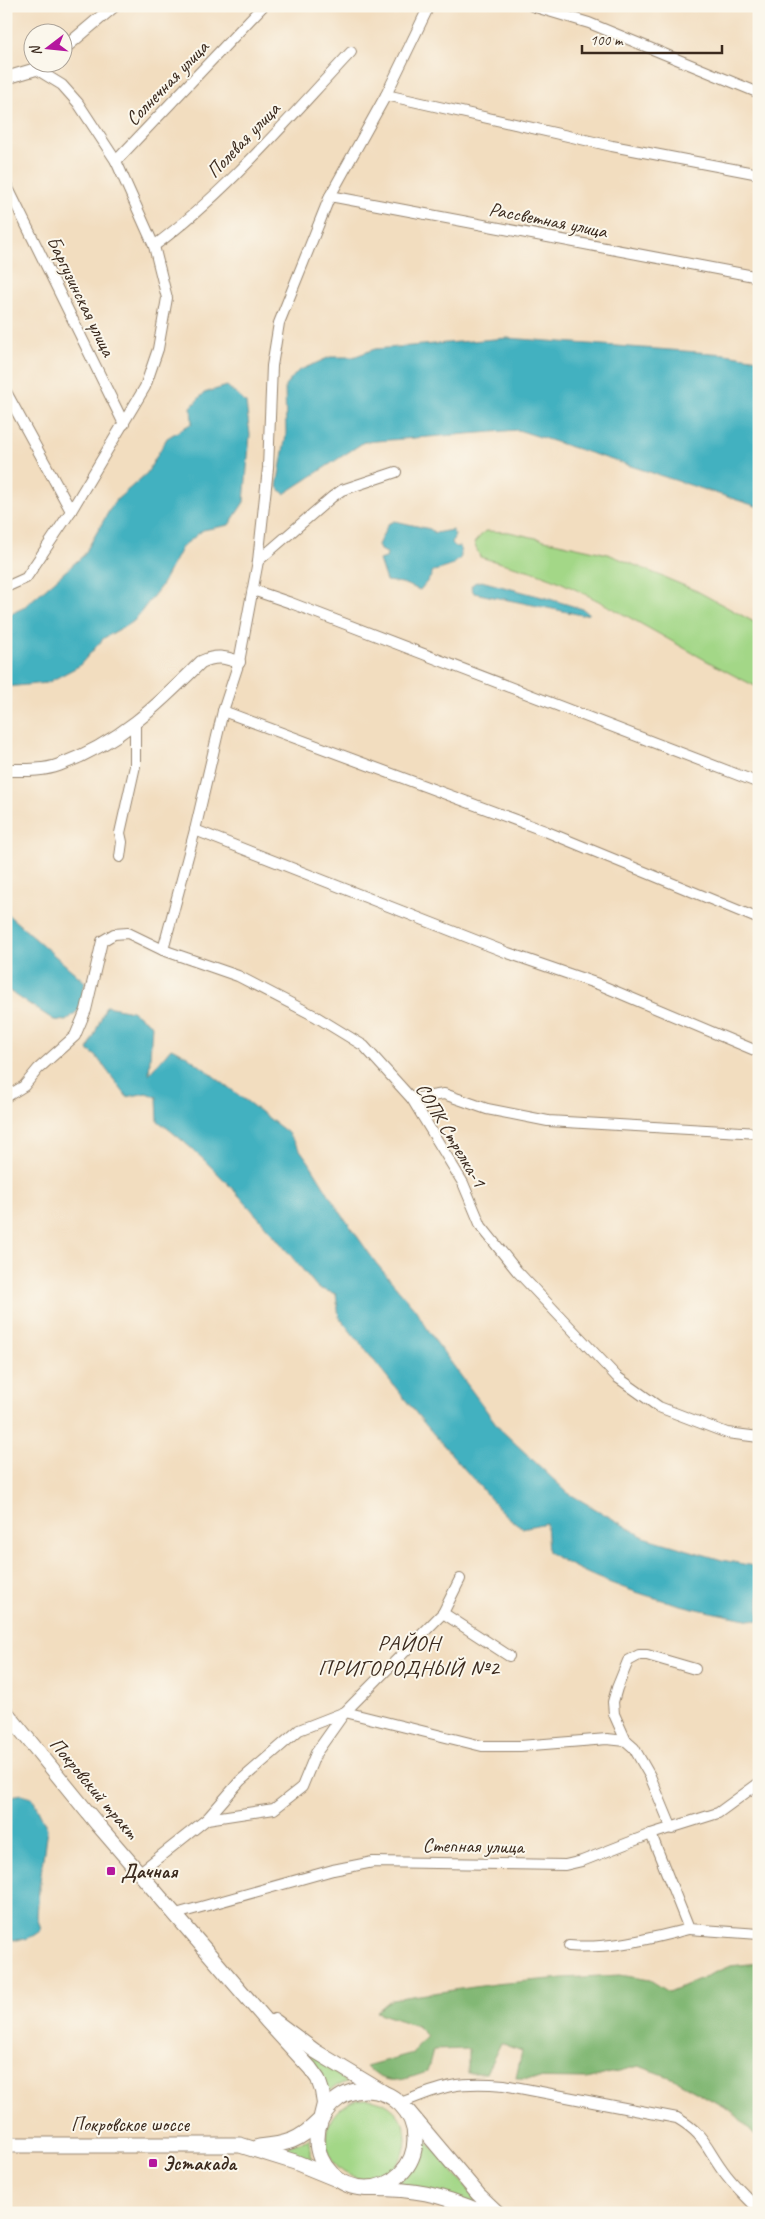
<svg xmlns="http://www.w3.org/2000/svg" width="765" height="2219" font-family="Caveat,sans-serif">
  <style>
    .green { fill: #a3d787; stroke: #6f8052 }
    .forest { fill: #82b874; stroke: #5e7149 }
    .water { fill: #43b1c0; stroke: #3f6e6f }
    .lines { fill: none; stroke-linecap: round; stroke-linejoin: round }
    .minor-casing { stroke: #96846e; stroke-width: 12 }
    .tertiary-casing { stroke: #96846e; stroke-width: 14 }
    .secondary-casing { stroke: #96846e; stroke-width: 16 }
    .primary-casing { stroke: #96846e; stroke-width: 17 }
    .minor { stroke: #fff; stroke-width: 10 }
    .tertiary { stroke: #fff; stroke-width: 12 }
    .secondary { stroke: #fff; stroke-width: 14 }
    .primary { stroke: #fff; stroke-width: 15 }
    .poi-dot { fill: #b5179e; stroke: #fbf7ec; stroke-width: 2 }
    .labels { text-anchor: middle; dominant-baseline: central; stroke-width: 4; stroke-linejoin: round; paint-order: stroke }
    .street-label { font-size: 20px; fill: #3b2a1e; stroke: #fbf7ec }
    .poi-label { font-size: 20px; font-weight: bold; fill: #3b2a1e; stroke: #fbf7ec; text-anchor: start }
    .quarter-label { font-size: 22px; letter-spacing: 1px; fill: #3b2a1e; stroke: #fbf7ec }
  </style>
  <rect width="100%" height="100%" fill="#fbf7ec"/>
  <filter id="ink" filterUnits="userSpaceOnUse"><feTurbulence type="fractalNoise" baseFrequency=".02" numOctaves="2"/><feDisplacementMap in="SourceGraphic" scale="10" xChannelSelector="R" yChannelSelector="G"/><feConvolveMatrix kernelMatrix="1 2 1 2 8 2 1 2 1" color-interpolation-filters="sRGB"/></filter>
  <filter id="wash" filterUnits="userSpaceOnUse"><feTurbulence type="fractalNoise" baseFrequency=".0096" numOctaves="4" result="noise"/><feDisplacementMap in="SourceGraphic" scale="20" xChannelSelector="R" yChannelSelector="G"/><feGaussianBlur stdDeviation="1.12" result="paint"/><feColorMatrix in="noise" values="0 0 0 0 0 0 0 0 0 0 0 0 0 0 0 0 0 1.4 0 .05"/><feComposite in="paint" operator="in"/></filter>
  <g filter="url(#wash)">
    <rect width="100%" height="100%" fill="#f2ddbf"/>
    <g class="green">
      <path d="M485,531L509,532L608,554L697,591L754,622L759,625V688C691,655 628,613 560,582C535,570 506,565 480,557L474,543Z"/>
      <polygon points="293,2040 348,2083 336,2086 328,2093"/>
      <circle cx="366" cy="2139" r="40"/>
      <polygon points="420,2133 485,2208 394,2187 410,2171"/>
      <polygon points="310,2139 310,2155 317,2168 271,2152"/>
    </g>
    <path class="forest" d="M759,1963V2139L733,2112L674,2079L639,2066L587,2079L516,2078L522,2051L501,2043L486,2073H468V2049L433,2050L427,2072C403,2080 386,2088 366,2066L413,2053L427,2036L417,2026L376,2012L392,1999L495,1984L563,1978L620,1975L650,1980L669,1992L730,1966Z"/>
    <g class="water">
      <polygon points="507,338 725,354 759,359 759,507 518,430 364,442 284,494 277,486 286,435 285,386 298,371 330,357 353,357 375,349"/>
      <polygon points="227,386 246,403 250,435 244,502 229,525 203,530 182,547 161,586 134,621 104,638 79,666 47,683 6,687 6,616 23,608 84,555 114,502 147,473 167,438 192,423 191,407 204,393"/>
      <path d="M395,521L430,529L435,533L452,530L455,535L452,543L456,547L460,546L461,557C454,566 444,569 433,571L430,578L420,590L402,583L386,581L379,560L386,558L387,553L380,550L378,545L388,524Z"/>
      <polygon points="481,581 546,598 583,609 589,614 582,615 474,593 471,587 474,583"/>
      <polygon points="6,913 85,982 80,1009 66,1021 54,1020 6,989"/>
      <path d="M106,1006L132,1011L152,1025L149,1074L171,1048L186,1055L287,1132L309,1162L338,1209L376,1263L415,1309L436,1342L500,1429L568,1493L644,1537L722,1560L759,1567V1621C691,1610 605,1589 548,1552L546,1523L522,1528L503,1513L424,1423L339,1317L336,1294L318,1288C268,1229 220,1167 158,1121L157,1097L146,1093L127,1097L96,1056L88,1050Z"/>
      <path d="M22,1794L32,1797L47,1828L39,1889L37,1916L41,1930C30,1940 20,1941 6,1939V1797Z"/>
    </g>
  </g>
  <g filter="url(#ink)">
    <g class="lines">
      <g class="minor-casing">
        <g id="minor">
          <polyline points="429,6 386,95 330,196 279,323 272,366 268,468 258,561 239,662 223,711 195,830 508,953 598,984 759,1052"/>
          <polyline points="532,6 589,23 759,93"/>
          <polyline points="386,95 612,146 759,174"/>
          <polyline points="116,161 263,6"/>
          <polyline points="6,184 124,424"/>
          <polyline points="330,196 759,277"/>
          <path d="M154,246C228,191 288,119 351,52"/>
          <polyline points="6,392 71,511"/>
          <polyline points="258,561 332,497 342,490 396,472"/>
          <polyline points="6,587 26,578 71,511 145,387 158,349 167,298 154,246 116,161 78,103 62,85 36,69"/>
          <polyline points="253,590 291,603 759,783"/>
          <polyline points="223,711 545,831 759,919"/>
          <polyline points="120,857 122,842 120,833 135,766 135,724"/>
          <polyline points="163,950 195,830"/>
          <polyline points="6,1097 24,1086 38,1069 75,1036 86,1010 102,941 114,934 128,933 163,950 238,976 315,1016 364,1046 412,1099 463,1183 481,1226 517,1271 617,1377 659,1407 727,1433 759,1437"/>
          <polyline points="412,1099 444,1094 487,1109 548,1121 759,1133"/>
          <polyline points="443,1613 509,1656"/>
          <polyline points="626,1741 614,1714 613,1702 617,1688 628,1661 639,1655 647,1655 695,1669"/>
          <polyline points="207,1819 240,1781 299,1730 345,1712 482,1746 520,1746 607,1739 626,1741 634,1748 650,1776 672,1829"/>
          <polyline points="651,1834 689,1929 759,1934"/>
          <polyline points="139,1873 207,1819 274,1809 302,1787 316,1753 345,1712 443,1613 460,1579"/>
          <polyline points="176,1914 333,1870 373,1862 565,1865 582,1861 651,1834 718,1813 759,1783"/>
          <path d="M569,1946C612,1949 647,1939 689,1929"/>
          <path d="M401,2103C443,2086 457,2081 504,2085L677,2118C704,2134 705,2145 722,2169C732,2184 747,2197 759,2210"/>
        </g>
      </g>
      <g class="tertiary-casing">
        <g id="tertiary">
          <polyline points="62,50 114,6"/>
          <polyline points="6,78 36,69 46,62"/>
          <path d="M6,770C24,770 43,771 59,765C119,743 157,706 201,662C216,655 224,657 239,662"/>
        </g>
      </g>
      <g class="secondary-casing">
        <g id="secondary">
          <polyline points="6,1712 98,1825 266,2020 310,2068 318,2079 322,2091 324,2104 321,2116"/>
          <polyline points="275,2021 315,2051 383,2092"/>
          <polyline points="408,2111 478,2194 498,2213"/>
          <path d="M365,2189C413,2188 440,2194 484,2213"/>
        </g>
      </g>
      <g class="primary-casing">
        <g id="primary">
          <circle cx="366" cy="2139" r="49"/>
          <polyline points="6,2145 240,2145 295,2162 339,2180"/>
          <path d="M259,2147C287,2144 299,2141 319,2121"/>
        </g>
      </g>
      <use href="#minor" class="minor"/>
      <use href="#tertiary" class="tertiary"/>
      <use href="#secondary" class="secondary"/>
      <use href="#primary" class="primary"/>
    </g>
  </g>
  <g class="poi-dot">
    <rect x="106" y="1866" width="10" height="10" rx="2.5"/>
    <rect x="148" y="2158" width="10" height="10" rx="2.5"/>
  </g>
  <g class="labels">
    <g class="street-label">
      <text transform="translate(167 83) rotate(-46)">Солнечная улица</text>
      <text transform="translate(243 140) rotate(-46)">Полевая улица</text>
      <text transform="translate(548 220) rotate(11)">Рассветная улица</text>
      <text transform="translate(81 296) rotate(64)">Баргузинская улица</text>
      <text transform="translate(451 1135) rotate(59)">СОПК Стрелка-1</text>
      <text transform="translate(94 1788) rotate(50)">Покровский тракт</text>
      <text transform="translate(473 1846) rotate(1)">Степная улица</text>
      <text x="130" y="2124">Покровское шоссе</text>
    </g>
    <g class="poi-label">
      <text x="121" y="1871">Дачная</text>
      <text x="163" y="2163">Эстакада</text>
    </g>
    <g class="quarter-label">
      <text x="409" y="1643">РАЙОН<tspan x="409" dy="25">ПРИГОРОДНЫЙ №2</tspan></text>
    </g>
  </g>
  <rect width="765" height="2219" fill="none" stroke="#fbf7ec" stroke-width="25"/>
  <g transform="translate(48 48) rotate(254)"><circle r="24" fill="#fbf7ec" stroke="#aea59a"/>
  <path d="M0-4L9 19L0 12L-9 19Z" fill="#b5179e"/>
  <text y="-8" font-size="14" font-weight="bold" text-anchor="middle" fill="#3b2a1e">N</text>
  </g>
  <path d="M582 45v8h140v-8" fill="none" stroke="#3b2a1e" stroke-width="2.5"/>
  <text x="590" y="45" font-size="15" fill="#3b2a1e" stroke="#fbf7ec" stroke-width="4" paint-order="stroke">100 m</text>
</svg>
